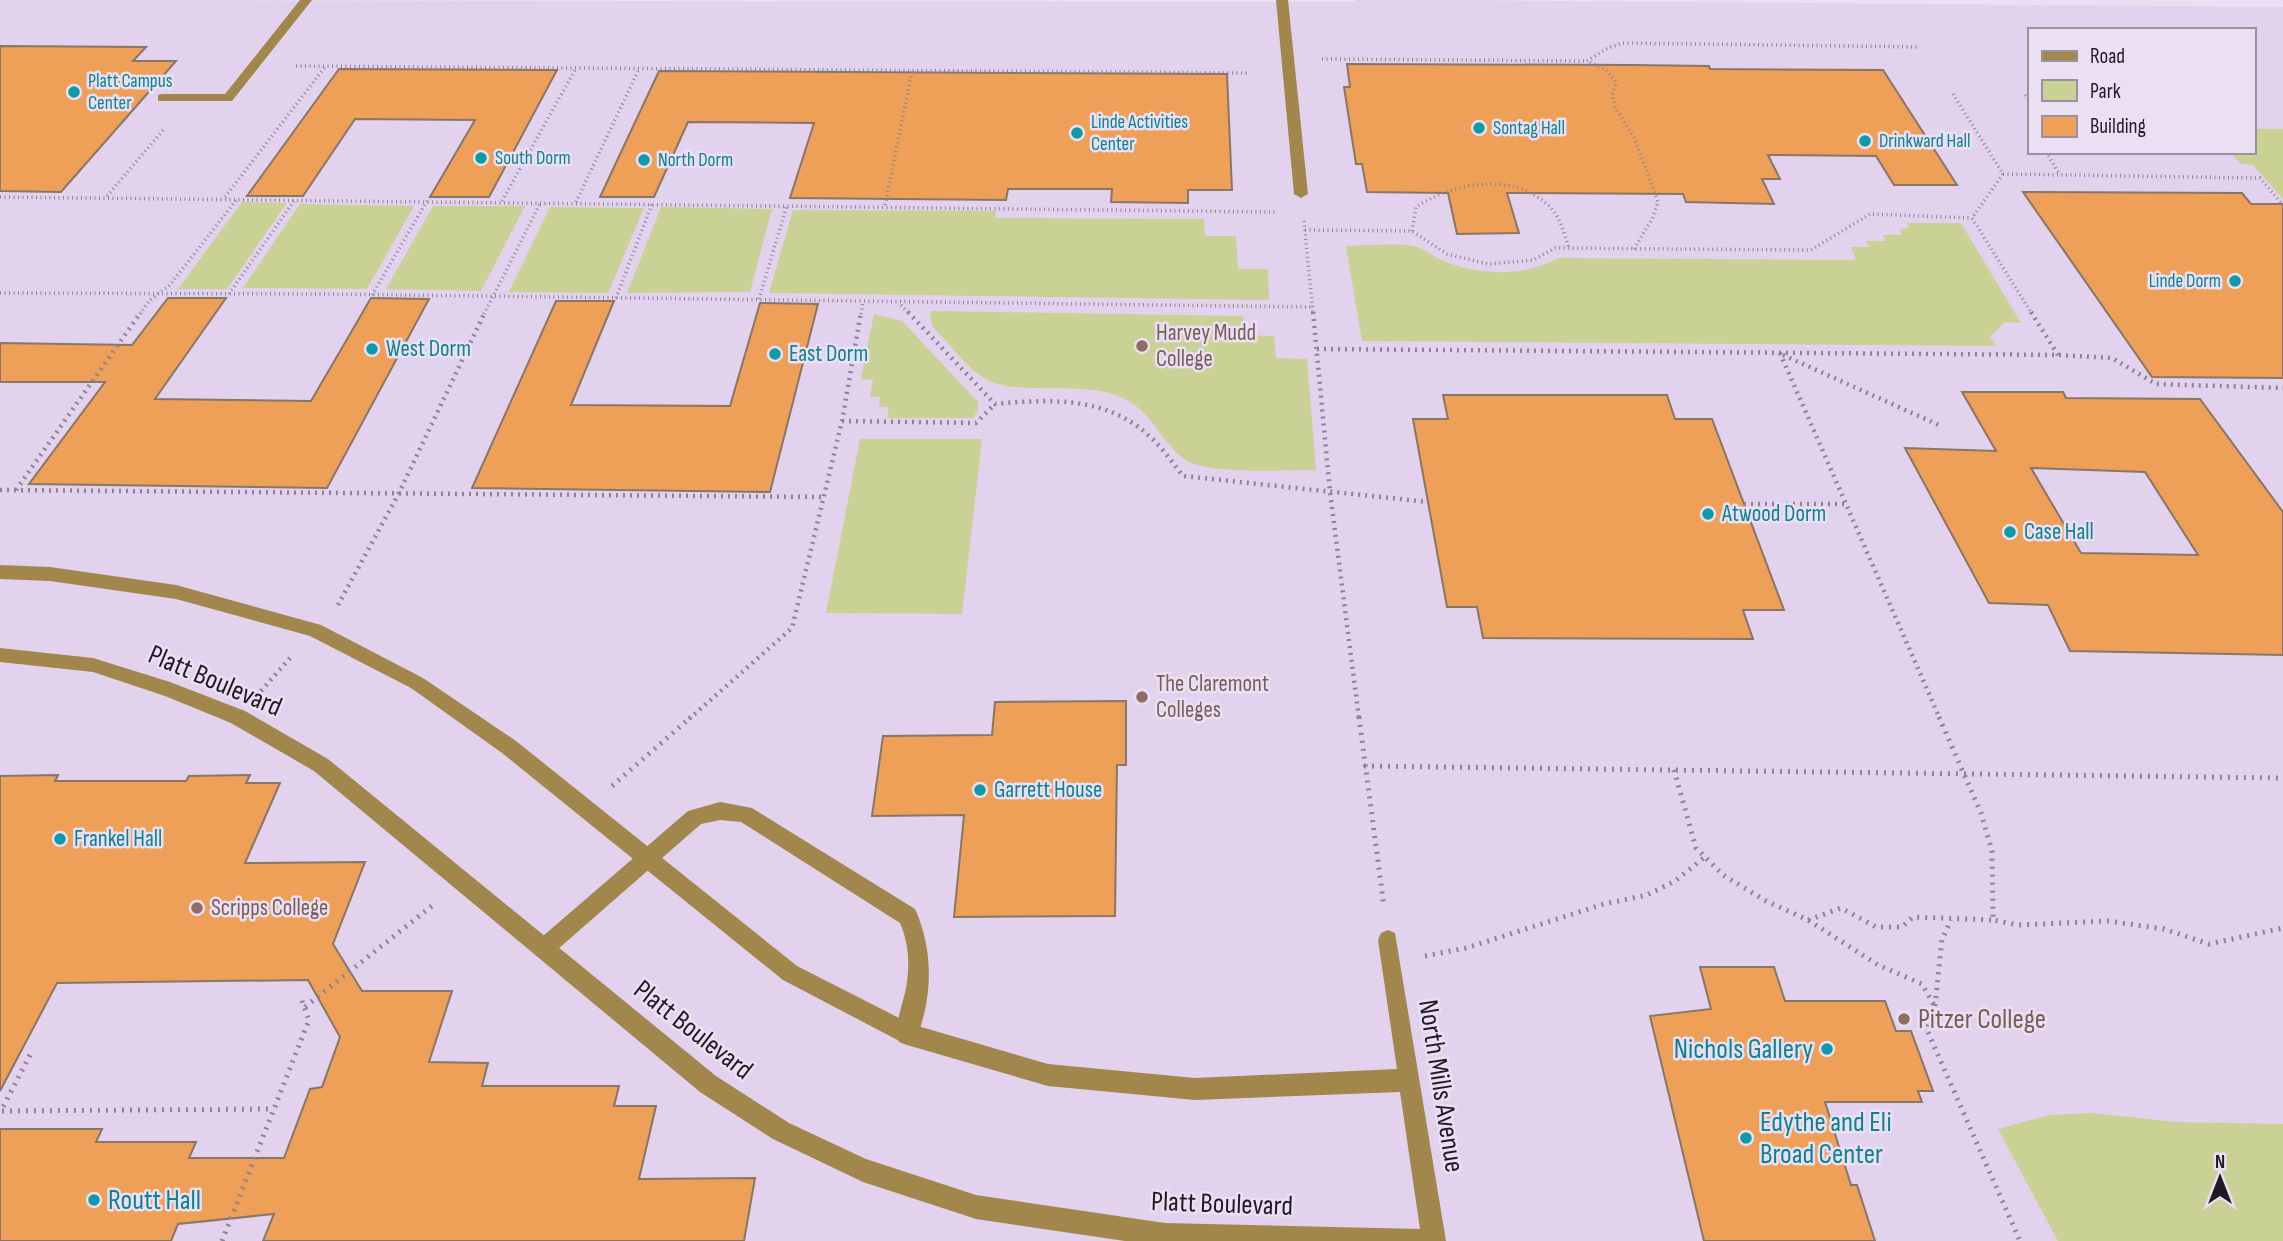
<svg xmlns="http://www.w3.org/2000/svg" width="2283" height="1241" font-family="'Sofia Sans Condensed',sans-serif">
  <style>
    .built { fill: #e2d2ed; fill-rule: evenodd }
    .green { fill: #c9d195 }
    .building { fill: #ee9f58; stroke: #887667; stroke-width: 2; fill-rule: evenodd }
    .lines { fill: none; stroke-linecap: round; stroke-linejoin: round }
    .path-far2 { stroke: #8d8493; stroke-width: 3.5; stroke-dasharray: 1 3.5; stroke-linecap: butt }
    .path-far1 { stroke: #8d8493; stroke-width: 4.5; stroke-dasharray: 2 5; stroke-linecap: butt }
    .path { stroke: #8d8493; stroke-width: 5; stroke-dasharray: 2 6; stroke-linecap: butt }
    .lane { fill: #a2874c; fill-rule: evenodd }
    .street { fill: #a2874c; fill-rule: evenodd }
    .culture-dot { fill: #0f9aa8; stroke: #ebdff4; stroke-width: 2.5 }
    .education-dot { fill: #8d6e63; stroke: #ebdff4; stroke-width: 2.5 }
    .labels { text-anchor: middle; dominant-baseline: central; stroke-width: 5; stroke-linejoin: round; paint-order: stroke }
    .far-culture-label { font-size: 19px; fill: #0d838f; stroke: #ebdff4; text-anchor: start }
    .education-label { font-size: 23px; fill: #785e54; stroke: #ebdff4; text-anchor: start }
    .culture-label { font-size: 23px; fill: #0d838f; stroke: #ebdff4; text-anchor: start }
    .near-street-label { font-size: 28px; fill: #201b23; stroke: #ebdff4 }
    .near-education-label { font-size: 28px; fill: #785e54; stroke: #ebdff4; text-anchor: start }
    .near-culture-label { font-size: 28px; fill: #0d838f; stroke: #ebdff4; text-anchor: start }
  </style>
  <rect width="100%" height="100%" fill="#ebdff4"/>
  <path class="built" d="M0,0L1353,2L1357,0H1443L2283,7V1241H0ZM2029,30H2253V152H2029Z"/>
  <g class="green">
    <polygon points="2253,129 2283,129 2283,199 2253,165 2241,164 2230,152 2253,152"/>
    <polygon points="242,202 287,203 227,289 178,289"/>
    <polygon points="300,204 414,206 367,289 243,288"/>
    <polygon points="433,206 525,206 481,291 386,289"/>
    <polygon points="550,207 644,208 608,293 509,292"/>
    <polygon points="661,207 772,209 750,292 627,293"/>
    <polygon points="793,210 996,211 995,218 1204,219 1205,236 1236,236 1238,269 1268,269 1269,300 769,293"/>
    <path d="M1907,223H1961L2021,323L2005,322L1990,336L1996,346L1362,341L1346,246C1364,246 1401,242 1417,247C1425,249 1433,257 1441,260C1476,275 1524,278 1558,258L1856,260L1851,247H1869L1866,241H1886L1883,235H1902L1900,229L1909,228Z"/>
    <path d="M931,311L1243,316L1244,335L1274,336L1276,358L1307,359L1316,470C1288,470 1204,475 1184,459C1154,435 1152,405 1109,393C1074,383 1009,396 982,377C964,364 949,343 933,327L930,318Z"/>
    <polygon points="874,314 902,321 978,402 978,410 973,418 887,418 889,407 879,407 880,397 870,397 873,380 861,379"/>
    <polygon points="860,439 982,439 962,614 826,613"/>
    <polygon points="2092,1113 2176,1122 2283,1124 2283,1241 2058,1241 1998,1129 2050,1115"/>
  </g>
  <g class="building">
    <polygon points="0,46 146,47 133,61 176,61 61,192 0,191"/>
    <polygon points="1347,64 1633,65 1709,66 1710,69 1883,70 1957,185 1894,185 1876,156 1768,155 1780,179 1762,179 1774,204 1686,202 1683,194 1507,193 1519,233 1457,234 1448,193 1367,192 1362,164 1356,164 1344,87 1350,87"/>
    <polygon points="339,69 557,70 489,197 430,197 475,120 355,119 303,196 247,196"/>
    <polygon points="659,71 1227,74 1232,190 1188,190 1188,203 1111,202 1112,189 1008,189 1006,200 790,198 814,123 688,122 654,197 600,197"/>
    <polygon points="2023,192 2242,193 2251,204 2283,204 2283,378 2152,377"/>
    <polygon points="168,298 226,298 155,399 311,401 371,298 429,299 327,488 29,484 105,382 0,382 0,343 132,345"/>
    <polygon points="556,301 614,301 571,405 730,406 760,303 818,304 770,492 472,488"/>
    <path d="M1962,392H2063L2066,398L2200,399L2283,512V655L2070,651L2048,605L1989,603L1905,448L1996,451ZM2031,468L2145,472L2198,555L2081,553Z"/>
    <polygon points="1443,395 1667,395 1675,419 1712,419 1784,610 1743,610 1753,639 1483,638 1477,607 1447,607 1413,419 1448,419"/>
    <polygon points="1126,701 1126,765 1117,765 1115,916 954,917 964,815 872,816 883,736 992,735 995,702"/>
    <polygon points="58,775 55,781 186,781 189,776 250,775 246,783 280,783 245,863 365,862 333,944 362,991 452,991 429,1062 488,1063 482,1086 619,1086 614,1106 656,1106 639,1179 755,1178 744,1241 263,1241 274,1214 178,1224 171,1241 0,1241 0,1129 102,1129 96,1142 196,1142 189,1158 284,1158 310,1089 322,1087 340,1037 308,980 57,983 0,1091 0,776"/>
    <polygon points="1700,967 1774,967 1785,1001 1885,1001 1896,1031 1911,1031 1933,1091 1918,1091 1922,1102 1825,1102 1851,1185 1857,1185 1875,1241 1704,1241 1650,1016 1711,1009"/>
  </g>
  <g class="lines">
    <g class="path-far2">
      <polyline points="1322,59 1587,61"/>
      <polyline points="296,66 1250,73"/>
      <polyline points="1953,94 2003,174 1972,218 2032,314"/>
      <polyline points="2025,95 2029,100"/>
      <polyline points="2046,152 2060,175"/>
      <polyline points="2003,174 2260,178 2283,205"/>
      <polyline points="107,196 165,128"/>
      <polyline points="0,197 1277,212"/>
      <polyline points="225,197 325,67"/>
      <polyline points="502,201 576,68"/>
      <polyline points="576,202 639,69"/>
      <polyline points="885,205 912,71"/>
      <polyline points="1304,221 1313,314"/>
      <polyline points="1305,230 1412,231 1447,254 1488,264 1533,260 1555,248 1811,250 1870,214 1972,218"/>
      <path d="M1412,231L1416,207C1452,183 1512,171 1548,205C1560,216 1564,233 1569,248"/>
      <polyline points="1634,249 1652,219 1658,202 1635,139 1615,107 1612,95 1616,82 1606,70 1587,61 1608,48 1623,43 1920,47"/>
      <polyline points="0,293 328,294 1313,307"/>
      <polyline points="229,294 294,201"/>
      <polyline points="372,295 427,201"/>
      <polyline points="616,298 652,204"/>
      <polyline points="759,299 787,205"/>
      <polyline points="901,305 910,314"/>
      <polyline points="140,314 150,300 170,285 237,199"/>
      <polyline points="484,314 541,202"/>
      <polyline points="861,314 863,302"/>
    </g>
    <g class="path-far1">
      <path d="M908,312L995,404C1048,399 1106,396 1148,435C1162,447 1172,462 1183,476L1428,502"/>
      <polyline points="1313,312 1330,492 1359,719"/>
      <polyline points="2031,312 2058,355"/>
      <polyline points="1317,349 2059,355 2112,358 2156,384 2283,388"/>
      <polyline points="1780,353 1846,504"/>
      <polyline points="1783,355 1941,426"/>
      <polyline points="842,421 976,423 995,404"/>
      <polyline points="0,490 822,497"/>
      <polyline points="16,490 141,312"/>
      <polyline points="1744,504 1846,504 1940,719"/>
      <polyline points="338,605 399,493 485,312"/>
      <polyline points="261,691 290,658"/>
      <polyline points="689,719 792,628 842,421 861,312"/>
    </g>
    <g class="path">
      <polyline points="1359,717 1384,907"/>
      <polyline points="1939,717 1981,813 1992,851 1993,920 2018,925 2108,921 2164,929 2209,944 2283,928"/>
      <polyline points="1364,766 2283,778"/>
      <polyline points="1674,770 1696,848 1723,875 1766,901 1808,920 1878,965 1922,984 1935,1007 1927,1030 2020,1241"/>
      <polyline points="612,786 691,717"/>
      <polyline points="1808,920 1841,908 1876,927 1902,927 1913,917 1993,920"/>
      <polyline points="1425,956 1466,948 1604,904 1647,895 1675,881 1705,857"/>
      <polyline points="1935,1006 1942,939 1951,920"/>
      <polyline points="305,1007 433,905"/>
      <polyline points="30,1055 1,1111 274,1109"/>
      <polyline points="222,1241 309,1020 301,998"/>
    </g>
    <g class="lane">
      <polygon points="300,0 312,0 232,101 158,101 158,95 162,94 225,94"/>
      <polygon points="1276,0 1288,0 1308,194 1301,198 1294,194"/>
      <path d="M720,802L752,808L915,909C934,951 933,999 915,1042L907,1045L899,1042C893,1026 903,1004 906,988C910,965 909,944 900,923L741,822L720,820L701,824L550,956L543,959L536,956L533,949L536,942L688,811Z"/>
    </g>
    <polygon class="street" points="0,565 50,567 176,585 321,625 423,678 516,741 797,966 911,1024 1048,1064 1195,1078 1397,1069 1378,940 1381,933 1388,930 1395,933 1446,1241 1125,1241 976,1219 863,1182 773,1139 700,1092 314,771 231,723 165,696 93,672 0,662 0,648 93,658 170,682 245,711 328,759 716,1076 789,1123 866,1159 976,1195 1165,1223 1420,1229 1400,1092 1195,1100 1048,1086 907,1045 783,980 502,753 411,688 310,636 176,599 50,581 0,579"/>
  </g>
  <g class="culture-dot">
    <circle cx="74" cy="92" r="7"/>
    <circle cx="1479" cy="128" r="7"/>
    <circle cx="1077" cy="133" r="7"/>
    <circle cx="1865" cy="141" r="7"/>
    <circle cx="481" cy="158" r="7"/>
    <circle cx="644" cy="160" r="7"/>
    <circle cx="2235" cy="281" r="7"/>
    <circle cx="372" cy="349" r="7"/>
    <circle cx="775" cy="354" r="7"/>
    <circle cx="1708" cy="514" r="7"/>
    <circle cx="2010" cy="532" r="7"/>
    <circle cx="980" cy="790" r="7"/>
    <circle cx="60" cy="839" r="7"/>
    <circle cx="1827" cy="1049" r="7"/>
    <circle cx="1746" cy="1138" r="7"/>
    <circle cx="94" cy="1200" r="7"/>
  </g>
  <g class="education-dot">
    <circle cx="1142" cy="346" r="7"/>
    <circle cx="1142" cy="697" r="7"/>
    <circle cx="197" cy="908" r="7"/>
    <circle cx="1904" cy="1019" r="7"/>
  </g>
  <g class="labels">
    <g class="far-culture-label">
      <text x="88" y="81">Platt Campus<tspan x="88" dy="22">Center</tspan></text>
      <text x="1091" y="122">Linde Activities<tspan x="1091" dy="22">Center</tspan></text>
      <text x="1493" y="128">Sontag Hall</text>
      <text x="1879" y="141">Drinkward Hall</text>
      <text x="495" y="158">South Dorm</text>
      <text x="658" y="160">North Dorm</text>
      <text x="2221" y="281" text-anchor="end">Linde Dorm</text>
    </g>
    <g class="education-label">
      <text x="1156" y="333">Harvey Mudd<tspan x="1156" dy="26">College</tspan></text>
      <text x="1156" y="684">The Claremont<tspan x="1156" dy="26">Colleges</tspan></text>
      <text x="211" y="908">Scripps College</text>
    </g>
    <g class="culture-label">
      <text x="386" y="349">West Dorm</text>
      <text x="789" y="354">East Dorm</text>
      <text x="1722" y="514">Atwood Dorm</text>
      <text x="2024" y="532">Case Hall</text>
      <text x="994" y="790">Garrett House</text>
      <text x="74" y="839">Frankel Hall</text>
    </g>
    <g class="near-street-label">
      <text transform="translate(215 681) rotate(23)">Platt Boulevard</text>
      <text transform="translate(693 1030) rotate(38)">Platt Boulevard</text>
      <text transform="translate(1441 1086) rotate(81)">North Mills Avenue</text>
      <text transform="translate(1222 1204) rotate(2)">Platt Boulevard</text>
    </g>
    <g class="near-education-label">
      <text x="1918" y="1019">Pitzer College</text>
    </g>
    <g class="near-culture-label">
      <text x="1813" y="1049" text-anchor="end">Nichols Gallery</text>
      <text x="1760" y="1122">Edythe and Eli<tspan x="1760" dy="32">Broad Center</tspan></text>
      <text x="108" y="1200">Routt Hall</text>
    </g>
  </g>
  <rect x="2028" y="28" width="228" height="126" fill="#ebdff4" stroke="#9a91a0" stroke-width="2"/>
  <rect x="2042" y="51" width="35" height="10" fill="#a2874c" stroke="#9a91a0" stroke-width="2"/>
  <text x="2090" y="63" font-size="21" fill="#201b23">Road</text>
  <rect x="2042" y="80" width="35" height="21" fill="#c9d195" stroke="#9a91a0" stroke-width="2"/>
  <text x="2090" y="98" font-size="21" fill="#201b23">Park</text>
  <rect x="2042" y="116" width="35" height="21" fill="#ee9f58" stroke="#9a91a0" stroke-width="2"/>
  <text x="2090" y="133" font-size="21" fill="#201b23">Building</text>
  <g transform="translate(2220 1178)" stroke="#ebdff4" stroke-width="5" paint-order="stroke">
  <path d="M0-5L12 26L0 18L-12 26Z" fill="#201b23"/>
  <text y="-10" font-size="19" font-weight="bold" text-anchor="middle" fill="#201b23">N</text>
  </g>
</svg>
